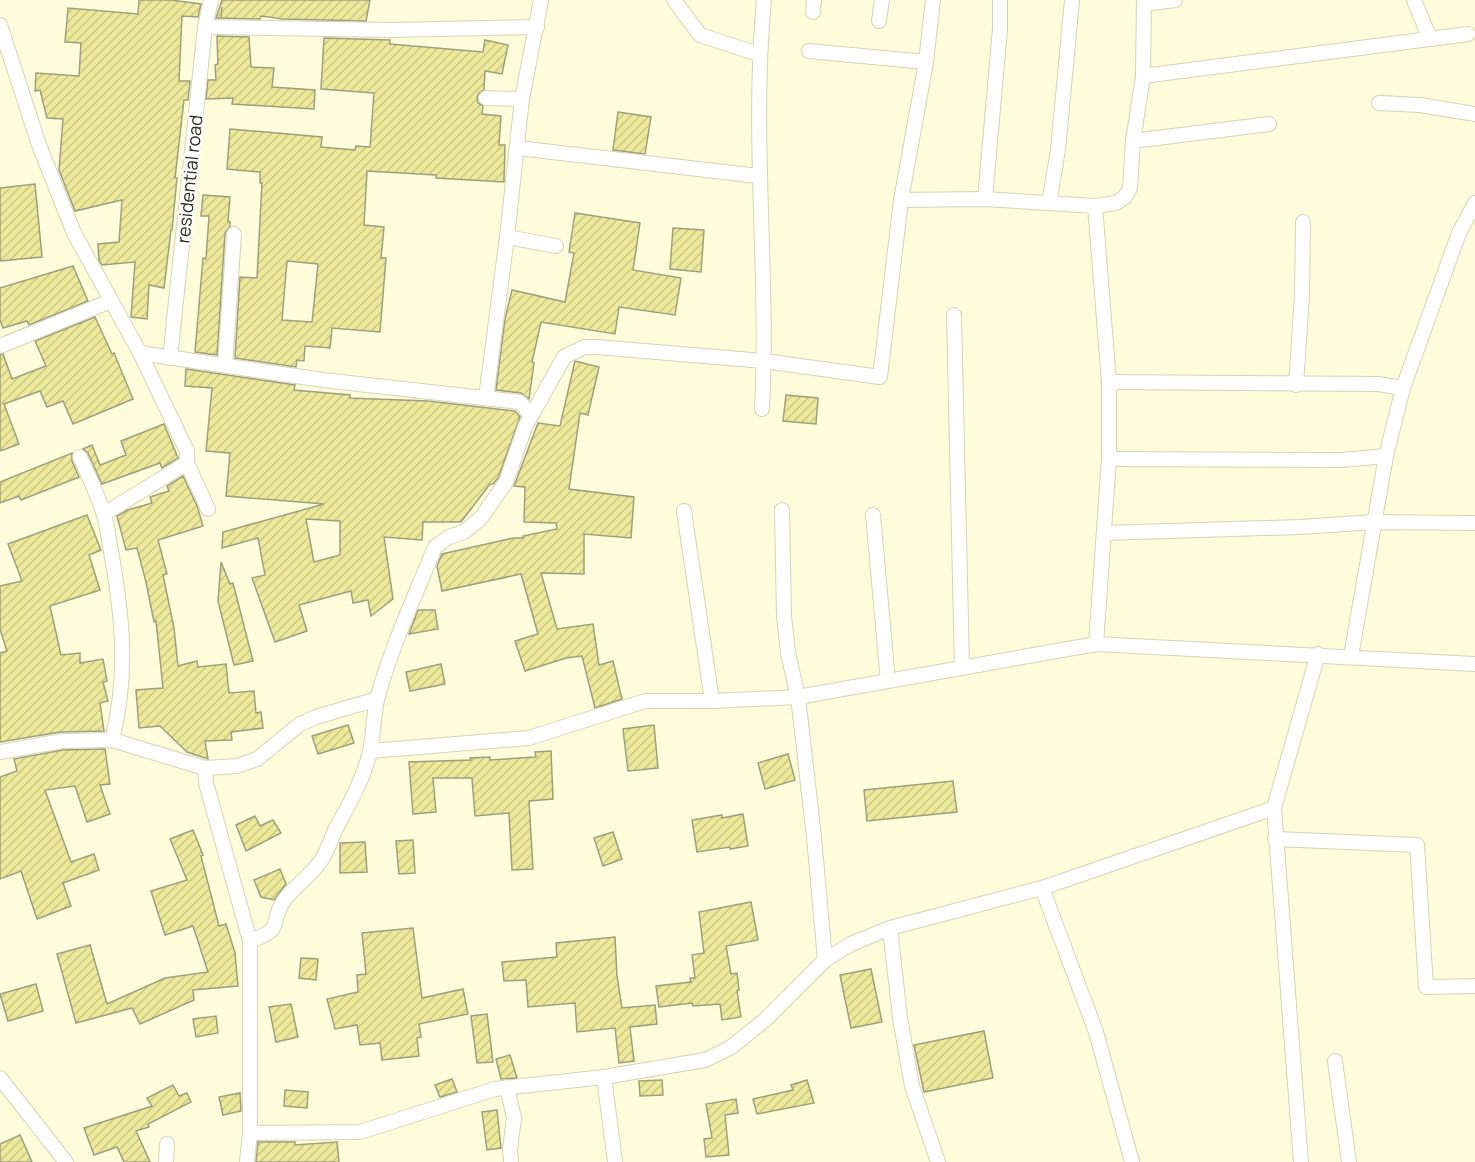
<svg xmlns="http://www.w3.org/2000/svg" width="1475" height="1162" font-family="Manrope,sans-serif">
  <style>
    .building { fill: url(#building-hatch); stroke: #9f9f80; stroke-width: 1.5; fill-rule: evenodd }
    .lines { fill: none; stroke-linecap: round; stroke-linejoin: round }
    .minor-casing { stroke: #d4d4b4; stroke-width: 16 }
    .minor { stroke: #fff; stroke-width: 14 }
    .labels { text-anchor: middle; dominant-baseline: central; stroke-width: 4.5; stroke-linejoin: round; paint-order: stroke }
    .street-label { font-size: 18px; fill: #2b2b1f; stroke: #fff }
  </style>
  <defs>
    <pattern id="building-hatch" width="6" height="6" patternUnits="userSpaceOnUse" patternTransform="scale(1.5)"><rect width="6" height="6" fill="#ece99a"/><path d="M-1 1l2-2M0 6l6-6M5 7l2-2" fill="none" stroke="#cbc884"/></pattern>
  </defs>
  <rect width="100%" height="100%" fill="#fdfddc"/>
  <g class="building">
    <polygon points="139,0 171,0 201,4 198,17 182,16 179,81 190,81 188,100 184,100 175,178 177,178 172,230 171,230 164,288 149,285 147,319 131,317 135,262 102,265 99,260 98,244 119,242 122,200 75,211 59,170 63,119 47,118 40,90 35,91 36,73 79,76 81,43 65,42 68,8 138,14"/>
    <polygon points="222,0 370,0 366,21 283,19 261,16 260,19 221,18 222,7 221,18 216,18"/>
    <polygon points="217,36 249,37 251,67 274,68 272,87 315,90 314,109 232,104 233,98 206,99 208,80 216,80 215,65 218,64"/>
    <path d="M324,38L390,40V44L483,52L485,40L508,45L502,74L485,71L484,90L479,93L477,97L478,103L483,106L482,114L501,116L499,145H505L504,182L436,178V175L367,171L364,225L384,227L381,258H386L380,332L332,328L330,348L305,346L304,361L297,360L296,367L235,358L240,277L257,278L262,183H260V172L227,169L230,129L322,137L321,147L355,150L356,146L370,147L374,93L321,89ZM287,261L318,264L312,322L282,320Z"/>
    <polygon points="618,112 651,117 645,154 613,150"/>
    <polygon points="35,184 42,257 0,261 0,188"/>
    <polygon points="203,195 230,197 228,221 230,222 230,226 225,233 217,355 195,352 203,258 206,259 209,216 201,216"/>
    <polygon points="575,213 640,223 633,270 681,278 675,315 619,307 615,334 541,322 532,362 534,363 529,399 521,393 496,390 505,319 512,290 565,302 574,253 569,252"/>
    <polygon points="673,228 704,230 701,272 670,269"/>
    <polygon points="73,266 88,301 29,325 27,321 3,328 0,320 0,288"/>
    <polygon points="95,317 112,354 114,353 133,399 73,424 63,401 47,407 40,391 4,404 19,444 0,451 0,355 3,354 12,379 46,366 35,341"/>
    <polygon points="575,361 599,367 588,415 580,413 569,489 634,497 631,538 584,534 584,574 541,573 557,629 593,624 599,665 613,661 622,699 595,708 582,656 566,658 525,671 515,641 538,634 521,574 442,591 437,566 442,554 513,538 523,538 523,536 557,529 556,523 524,522 525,487 514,486 538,423 560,426"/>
    <path d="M186,369L295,385L294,390L350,395V398L428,401L515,411L520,417L498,478L493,484H490L461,522H423L422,540L384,537L393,599L371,616L368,600L353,603L351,591L299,605L307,631L275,642L252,578L265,575L258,538L222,548L223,532L324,504L226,496L230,453L206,451L212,388L185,386ZM306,519L340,521V555L314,562Z"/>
    <polygon points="786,395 818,398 816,424 783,421"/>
    <polygon points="164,424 178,458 162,468 160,463 102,484 88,453 83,449 92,445 100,465 126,455 121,441"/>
    <polygon points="72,453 72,461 79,477 21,500 19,496 0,503 0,482"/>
    <polygon points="183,476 197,506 203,526 158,540 167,574 163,575 174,628 178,666 197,661 198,667 226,664 229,693 254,691 256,713 261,712 263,728 231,732 232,740 205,741 208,759 187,752 160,726 139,728 136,690 163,688 156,621 154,622 146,582 137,548 126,550 117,516 128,510 152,503 150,497 169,491 167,486"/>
    <polygon points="87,515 101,550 89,555 100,590 50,606 61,655 80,653 80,663 103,659 107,681 103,682 108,701 100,703 104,731 60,732 0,742 0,653 7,651 0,629 0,586 22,581 8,544"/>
    <polygon points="221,562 230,584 233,583 253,661 234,665 218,601"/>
    <polygon points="418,610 435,610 438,629 409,634"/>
    <polygon points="441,664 445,684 410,691 406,672"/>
    <polygon points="348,725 354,743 318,754 312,736"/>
    <polygon points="654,725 658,768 628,771 623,729"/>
    <polygon points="105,749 110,784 100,785 110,814 87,822 75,786 45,790 71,862 94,854 99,870 63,883 71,906 37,919 21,871 0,879 0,777 17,771 14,759 63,750"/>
    <polygon points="551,751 553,799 529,801 533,869 512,870 509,813 475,816 472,778 433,778 436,812 413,814 409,762 471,760 470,758 490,757 490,760 536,757 535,752"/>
    <polygon points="788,754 795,780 765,789 758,763"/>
    <polygon points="953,781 957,812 867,821 864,790"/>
    <polygon points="743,814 748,846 730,849 730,847 697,852 692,820 722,815 722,818"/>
    <polygon points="255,816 260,826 273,820 281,833 246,851 236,825"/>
    <polygon points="193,830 203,855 201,856 219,926 226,924 235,953 238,986 193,990 194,1000 140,1024 132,1008 76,1023 57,954 90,945 107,1004 165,978 208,972 193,926 165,935 151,891 187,880 170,839"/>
    <polygon points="613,832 622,859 603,866 594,838"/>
    <polygon points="413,840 415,873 399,874 396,841"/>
    <polygon points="365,842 367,872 340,873 340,843"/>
    <polygon points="280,869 286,884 274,900 261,897 254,880"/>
    <polygon points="751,902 758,940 726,946 731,974 737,973 739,990 737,991 741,1017 722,1020 720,1004 693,1006 692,1003 659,1007 656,986 691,982 690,978 695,978 692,955 704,953 699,912"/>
    <polygon points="413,928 422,998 463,989 468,1014 419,1024 421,1037 417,1038 419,1056 382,1060 380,1043 360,1045 357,1025 335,1029 327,999 358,992 357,975 366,974 362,933"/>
    <polygon points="615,937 617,976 622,1008 655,1005 657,1024 630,1027 634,1061 619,1063 615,1028 577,1032 575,1003 528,1007 526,980 504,981 502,962 557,957 556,943"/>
    <polygon points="301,958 318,959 316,980 299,978"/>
    <polygon points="871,969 882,1022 851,1028 840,975"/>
    <polygon points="36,984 43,1011 8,1021 0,994"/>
    <polygon points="291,1004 298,1037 276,1042 269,1007"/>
    <polygon points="487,1014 493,1062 477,1063 471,1016"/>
    <polygon points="216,1016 218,1033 196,1037 193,1019"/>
    <polygon points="984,1031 993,1078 924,1092 914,1045"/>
    <polygon points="510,1055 517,1078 501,1079 496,1059"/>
    <polygon points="452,1079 457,1092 440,1097 435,1085"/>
    <polygon points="662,1080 663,1095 640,1096 639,1081"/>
    <polygon points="807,1080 814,1103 757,1114 753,1099 793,1090 791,1085"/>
    <polygon points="173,1085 179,1096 187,1093 191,1102 148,1124 149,1127 136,1131 150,1162 124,1162 117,1147 94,1155 84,1128 152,1106 147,1098"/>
    <polygon points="285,1090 308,1092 307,1108 284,1106"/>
    <polygon points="240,1093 241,1111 223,1115 219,1097"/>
    <polygon points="736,1099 738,1113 725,1115 729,1155 706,1157 704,1139 712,1138 706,1104"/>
    <polygon points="497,1110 501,1148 487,1150 482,1112"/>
    <polygon points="20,1135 32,1162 0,1162 0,1144"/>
    <polygon points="258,1142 295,1142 295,1145 337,1142 339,1162 256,1162"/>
  </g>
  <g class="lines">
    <g class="minor-casing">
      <g id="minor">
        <polyline points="674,0 700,35 758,54"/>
        <polyline points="1414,0 1430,39"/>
        <polyline points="1144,4 1175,0"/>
        <polyline points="813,12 814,0"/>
        <polyline points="879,21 882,0"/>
        <polyline points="0,25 39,145 74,233 140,353 187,451 187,463 208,509"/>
        <polyline points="205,27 391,30 537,27"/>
        <polyline points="809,51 926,62"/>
        <polyline points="1143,76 1468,34"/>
        <polyline points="486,98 522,99"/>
        <polyline points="1379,103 1420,105 1475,114"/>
        <polyline points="1133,141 1269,124"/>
        <polyline points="518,148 758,176"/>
        <polyline points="985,199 1000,29 1000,0"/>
        <polyline points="901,200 985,199 1095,206 1116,203 1125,197 1130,188 1133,141 1143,76 1144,0"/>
        <polyline points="1049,203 1058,150 1072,0"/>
        <polyline points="1095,206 1109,382 1109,459 1096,644"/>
        <polyline points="507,237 556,246"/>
        <polyline points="954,315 962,668"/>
        <polyline points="0,346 111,301"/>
        <polyline points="140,353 323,380 520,402 531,416"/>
        <polyline points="170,358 205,27 211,0"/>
        <polyline points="225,365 234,234"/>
        <polyline points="1109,382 1378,384 1403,388"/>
        <polyline points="1296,385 1302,296 1303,222"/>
        <polyline points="486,398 507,237 522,99 541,0"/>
        <path d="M762,409C769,273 751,136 764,0"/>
        <path d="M80,457C88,475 97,493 103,512C108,526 109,543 112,557C123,620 128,677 112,740"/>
        <polyline points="1109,459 1342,460 1386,456"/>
        <polyline points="782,510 784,616 788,653 798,697 814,837 825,960"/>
        <polyline points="684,511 712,701"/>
        <polyline points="104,514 187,463"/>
        <polyline points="873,515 888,681"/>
        <polyline points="1104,533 1300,527 1375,522 1475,523"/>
        <polyline points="1351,656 1386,456 1403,388 1459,233 1475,203"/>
        <polyline points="370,751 529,738 645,701 712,701 798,697 1096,644 1475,664"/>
        <polyline points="0,752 62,741 112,740 205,768 237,766 257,759 300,724 316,717 377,699"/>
        <polyline points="205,768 206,783 250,941"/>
        <polyline points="1275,839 1417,845 1426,987 1475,986"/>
        <polyline points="1042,888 1096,1032 1132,1162"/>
        <polyline points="890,928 900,1018 912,1086 938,1162"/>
        <polyline points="1335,1061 1349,1162"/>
        <polyline points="604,1077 615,1162"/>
        <polyline points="0,1078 66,1162"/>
        <polyline points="507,1087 514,1118 510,1149 511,1162"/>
        <polyline points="250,1133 360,1132 495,1089 604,1077 705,1060 730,1048 765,1020 825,960 851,944 890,928 1042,888 1274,808"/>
        <polyline points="166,1162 167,1144"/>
        <path d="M247,1162L250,1133V941C288,927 267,924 285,899C296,885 312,875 322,859C328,850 331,839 335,830C349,804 364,779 370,751C374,733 373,714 378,696C392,645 415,596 435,547L449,537L464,532L481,518L506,482L525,427L564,357L584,347H597L764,361L880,377L901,200L926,62L933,0"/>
        <polyline points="1301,1162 1274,808 1318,654"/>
      </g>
    </g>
    <use href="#minor" class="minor"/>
  </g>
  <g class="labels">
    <g class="street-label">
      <text transform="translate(189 179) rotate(-84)">residential road</text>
    </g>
  </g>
</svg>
